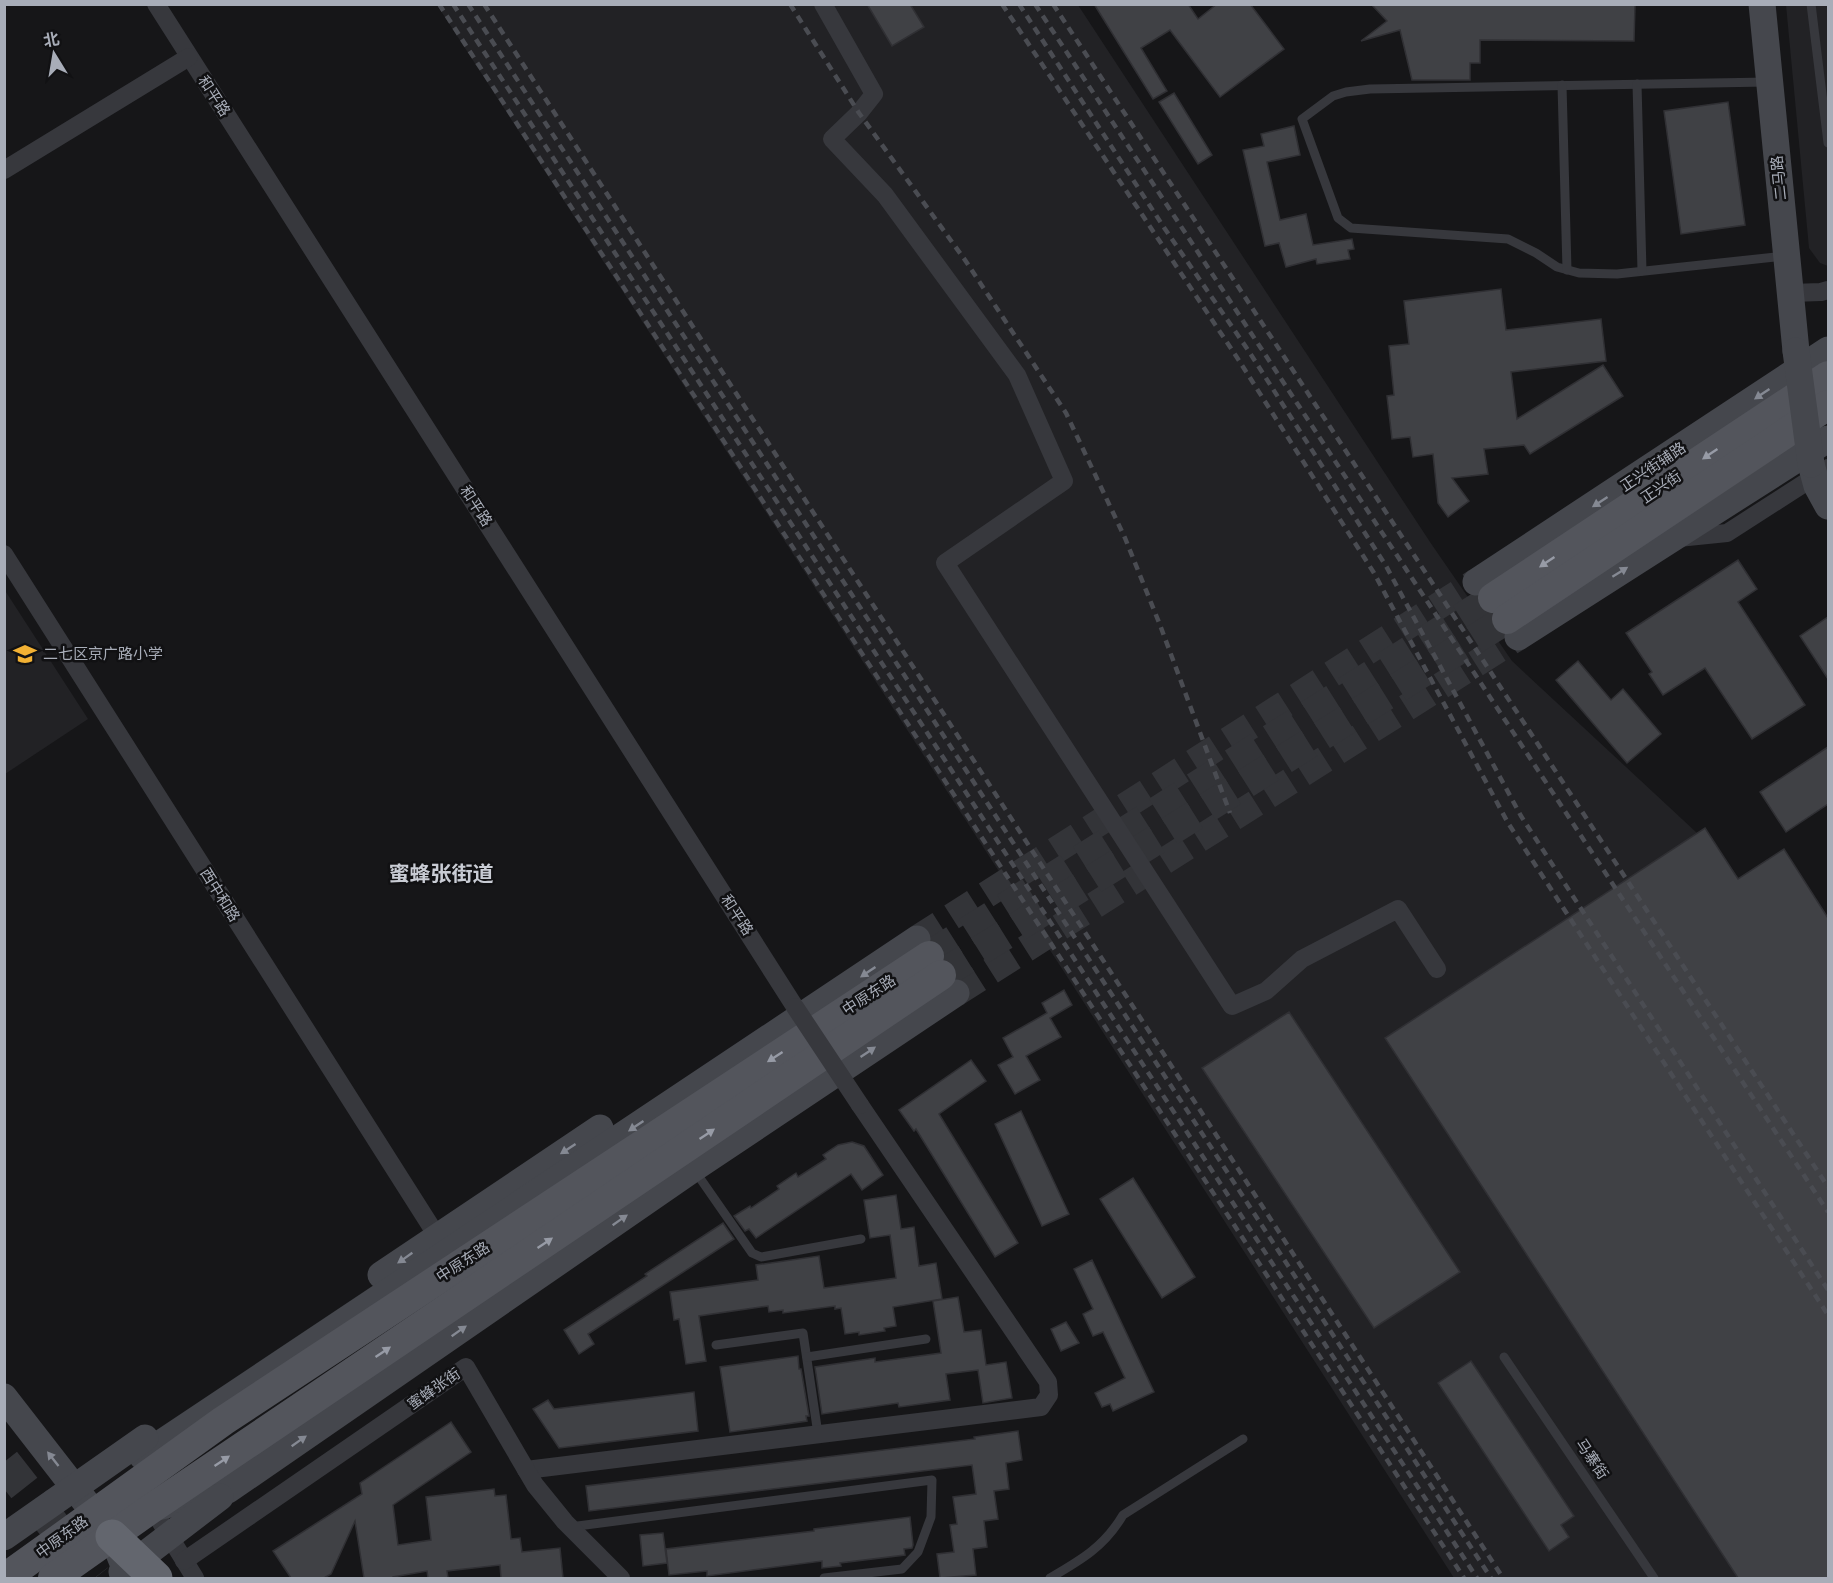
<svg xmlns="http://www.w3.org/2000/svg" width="1833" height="1583" font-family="'Roboto Condensed','Noto Sans SC',sans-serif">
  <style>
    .built { fill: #222225 }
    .building { fill: #404145; stroke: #303034; stroke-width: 1.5 }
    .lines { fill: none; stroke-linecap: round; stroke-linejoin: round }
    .secondary-tunnel { stroke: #333438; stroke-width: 27; stroke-dasharray: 27 14; stroke-linecap: butt }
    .primary-tunnel { stroke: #333438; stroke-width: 30; stroke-dasharray: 30 15; stroke-linecap: butt }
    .highway-tunnel { stroke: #333438; stroke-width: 33; stroke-dasharray: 33 16; stroke-linecap: butt }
    .lane { stroke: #37383d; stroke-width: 9 }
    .street { stroke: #37383d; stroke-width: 18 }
    .secondary { stroke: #45474d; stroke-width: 27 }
    .primary { stroke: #53555c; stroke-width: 30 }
    .highway { stroke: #63666e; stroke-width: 33 }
    .rail { stroke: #4a4c52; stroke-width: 4.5; stroke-dasharray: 8 6; stroke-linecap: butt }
    .street-bridge { stroke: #37383d; stroke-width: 18 }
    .secondary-bridge { stroke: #45474d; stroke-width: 27 }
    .oneway { fill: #858993 }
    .oneway2 { fill: #979ba6 }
    .labels { text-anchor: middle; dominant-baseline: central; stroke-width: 5; stroke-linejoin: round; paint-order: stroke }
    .street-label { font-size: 15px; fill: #a8adb8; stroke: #111113 }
    .poi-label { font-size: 15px; fill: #a8adb8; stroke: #111113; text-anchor: start }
    .district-label { font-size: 21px; font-weight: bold; fill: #c9ccd4; stroke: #111113 }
  </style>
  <rect width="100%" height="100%" fill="#161618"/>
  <g class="built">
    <polygon points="437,5 1078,5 1430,542 1512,661 1697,833 1721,853 1823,999 1828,996 1828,1578 1454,1578 1070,981"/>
    <polygon points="1786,5 1828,5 1828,266 1820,263 1809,248"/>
    <polygon points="4,589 88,719 5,774 4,774"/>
  </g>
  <g class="building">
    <polygon points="867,4 910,4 924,27 892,46"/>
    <polygon points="1094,4 1188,4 1198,19 1217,4 1250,4 1284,49 1220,97 1170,30 1141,48 1167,91 1153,99"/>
    <polygon points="1371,4 1635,5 1634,41 1480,40 1480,63 1470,63 1470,80 1412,80 1400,30 1361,41 1387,21"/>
    <polygon points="1174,93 1212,155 1198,164 1159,102"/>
    <polygon points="1728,102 1745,225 1681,234 1664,111"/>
    <polygon points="1294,126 1300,155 1267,162 1280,220 1306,214 1313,245 1352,239 1354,249 1348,250 1350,259 1317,264 1316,259 1286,267 1279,243 1265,246 1243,150 1264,146 1261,134"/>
    <polygon points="1501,289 1506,330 1601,319 1606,361 1511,372 1517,419 1603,365 1623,396 1530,454 1524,445 1484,449 1488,474 1452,478 1469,501 1448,517 1438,503 1433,454 1413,457 1410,437 1392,439 1387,396 1394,395 1389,346 1409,344 1404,301"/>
    <polygon points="1738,560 1757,589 1738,602 1805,705 1752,739 1705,668 1663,695 1649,674 1652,672 1626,633"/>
    <polygon points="1828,617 1828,679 1800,636"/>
    <polygon points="1578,661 1611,700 1623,689 1661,734 1627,763 1556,680"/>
    <polygon points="1828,747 1828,804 1786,832 1760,792"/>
    <polygon points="1705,828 1738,879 1784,849 1828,918 1828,1578 1738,1578 1385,1038"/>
    <polygon points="1064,990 1072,1005 1050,1018 1061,1037 1026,1056 1040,1080 1015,1094 998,1065 1013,1057 1003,1038 1047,1013 1042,1003"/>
    <polygon points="1289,1012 1460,1272 1374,1328 1202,1068"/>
    <polygon points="971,1060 986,1081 939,1114 1018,1243 995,1257 916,1129 914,1131 899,1110"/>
    <polygon points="1021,1111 1069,1214 1042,1226 995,1124"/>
    <polygon points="852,1142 864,1146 883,1175 862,1190 851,1174 756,1238 749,1229 745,1231 734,1216 750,1206 751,1208 779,1189 777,1186 796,1173 798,1177 826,1159 823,1155 838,1145"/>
    <polygon points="1133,1178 1195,1277 1162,1298 1100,1199"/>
    <polygon points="896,1195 901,1229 914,1227 919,1266 936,1263 942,1299 893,1307 896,1326 884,1328 885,1331 859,1335 859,1332 845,1334 841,1308 835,1309 835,1306 783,1313 783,1310 769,1312 768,1306 699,1316 706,1361 686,1364 679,1319 674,1320 670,1292 758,1280 756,1265 819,1256 824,1288 896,1278 890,1235 870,1238 864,1200"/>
    <polygon points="723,1223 734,1239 588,1334 594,1344 579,1354 564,1330 647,1276 645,1274"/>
    <polygon points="1092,1260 1154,1392 1113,1411 1110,1404 1102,1407 1095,1393 1125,1378 1103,1332 1093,1336 1083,1314 1093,1309 1074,1269"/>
    <polygon points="958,1297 964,1332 981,1330 986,1365 1006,1362 1012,1398 983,1403 978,1370 946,1374 950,1400 899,1407 898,1403 822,1414 815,1367 875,1358 875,1362 941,1353 933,1301"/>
    <polygon points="1066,1322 1079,1343 1061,1351 1051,1329"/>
    <polygon points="798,1356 799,1369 801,1369 809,1416 806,1416 807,1421 730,1432 720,1367"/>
    <polygon points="1471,1361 1574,1516 1561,1525 1569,1537 1549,1551 1438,1383"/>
    <polygon points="694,1392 698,1431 559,1448 533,1409 548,1400 554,1409"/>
    <polygon points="451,1422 471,1452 393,1505 398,1545 431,1540 426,1497 494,1489 495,1496 506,1495 511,1539 520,1538 522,1552 560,1548 563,1578 501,1578 500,1565 447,1571 448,1578 428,1578 427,1571 393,1577 393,1578 364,1578 355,1521 331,1574 324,1578 291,1578 273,1551 362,1494 360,1483"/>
    <polygon points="1018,1431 1022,1460 1006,1463 1009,1489 994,1491 998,1519 984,1521 987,1547 973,1549 976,1575 940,1578 937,1554 954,1552 950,1525 957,1524 953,1497 976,1494 972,1465 589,1511 586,1486 975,1439 974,1437"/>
    <polygon points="910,1517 913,1545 912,1548 904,1549 905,1555 840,1563 841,1566 822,1568 822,1561 707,1576 707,1571 669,1575 666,1549 814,1531 814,1529"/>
    <polygon points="663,1533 667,1563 643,1566 640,1535"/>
  </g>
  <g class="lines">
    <g class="secondary-tunnel">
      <polyline points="917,939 1476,582"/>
      <polyline points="956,993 1518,637"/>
    </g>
    <g class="primary-tunnel">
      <polyline points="929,956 1493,598"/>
      <polyline points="941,975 1507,619"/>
    </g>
    <polyline class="highway-tunnel" points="4,1462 95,1578"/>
    <g class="lane">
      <polyline points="1811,4 1828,143"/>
      <polyline points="1768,82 1370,89 1346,92 1333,96 1302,119 1338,218 1351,228 1508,239 1536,253 1557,267 1579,273 1617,274 1785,256"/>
      <polyline points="1637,84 1642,271"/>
      <polyline points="1562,85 1567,270"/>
      <polyline points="695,1171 752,1253 761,1257 861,1239"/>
      <polyline points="716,1345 803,1333 818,1434"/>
      <polyline points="807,1357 926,1339"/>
      <polyline points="1504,1357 1654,1578"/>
      <polyline points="570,1527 932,1480 931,1517 918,1552 902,1569 824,1578"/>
      <path d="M1050,1578C1081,1560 1104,1547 1123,1515L1243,1439"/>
    </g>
    <g class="street">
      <polyline points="156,4 795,1007"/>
      <polyline points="823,4 874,94 859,113 832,139 885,195 1017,375 1064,481 945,563 1232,1006 1266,991 1302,959 1398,909 1437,969"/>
      <polyline points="4,170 189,57"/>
      <polyline points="1791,293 1821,292 1828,290"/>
      <polyline points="1678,538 1727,533 1828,468"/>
      <polyline points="4,554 437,1236"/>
      <polyline points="526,1470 1041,1407 1049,1395 1048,1382 860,1105"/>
      <polyline points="152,1508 195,1578"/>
      <polyline points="184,1561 466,1367 535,1485 565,1522 621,1578"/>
    </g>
    <g class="secondary">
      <polyline points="1762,4 1796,351"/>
      <polyline points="1811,464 1817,486 1828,506"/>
      <polyline points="1476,582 1828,350"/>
      <polyline points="1518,637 1828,439"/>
      <polyline points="381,1275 600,1128"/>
      <polyline points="4,1397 112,1536 129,1578"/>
      <polyline points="142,1456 917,939"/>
      <polyline points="157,1507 228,1490 693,1169 956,993"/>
      <polyline points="4,1537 145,1438"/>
      <polyline points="122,1572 220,1497"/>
    </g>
    <g class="primary">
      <polyline points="1493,598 1828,376"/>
      <polyline points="1507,619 1828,405"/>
      <polyline points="5,1578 223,1421 929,956"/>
      <polyline points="53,1578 152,1508 941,975"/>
    </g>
    <polyline class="highway" points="112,1536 156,1578"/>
    <g class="rail">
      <polyline points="439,4 1464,1578"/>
      <polyline points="453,4 1477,1578"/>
      <polyline points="468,4 1491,1578"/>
      <polyline points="484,4 1503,1578"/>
      <polyline points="790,4 859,113 965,260 1066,413 1125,538 1160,625 1230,813"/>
      <polyline points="1002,4 1238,359 1374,573 1508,823 1828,1315"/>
      <polyline points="1019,4 1165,229 1248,350 1386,566 1521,816 1828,1290"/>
      <polyline points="1035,4 1828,1212"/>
      <polyline points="1053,4 1828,1187"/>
    </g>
    <polyline class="street-bridge" points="795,1007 860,1105"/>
    <polyline class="secondary-bridge" points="1796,351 1811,464"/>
  </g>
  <defs><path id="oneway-solid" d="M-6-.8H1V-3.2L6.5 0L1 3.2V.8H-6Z" transform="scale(1.5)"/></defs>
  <g class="oneway">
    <use href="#oneway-solid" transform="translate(1762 394) rotate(146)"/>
    <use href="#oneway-solid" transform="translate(1600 502) rotate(147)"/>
    <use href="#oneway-solid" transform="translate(1620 572) rotate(-32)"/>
    <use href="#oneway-solid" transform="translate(868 972) rotate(146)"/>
    <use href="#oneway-solid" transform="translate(868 1052) rotate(-34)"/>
    <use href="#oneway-solid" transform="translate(636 1126) rotate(146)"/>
    <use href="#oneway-solid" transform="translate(568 1149) rotate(147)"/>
    <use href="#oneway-solid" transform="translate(620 1220) rotate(-35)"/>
    <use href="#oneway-solid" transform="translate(405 1258) rotate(145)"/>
    <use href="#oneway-solid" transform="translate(459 1331) rotate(-35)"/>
    <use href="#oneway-solid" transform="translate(299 1441) rotate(-35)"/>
    <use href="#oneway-solid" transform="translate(53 1459) rotate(-128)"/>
  </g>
  <g class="oneway2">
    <use href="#oneway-solid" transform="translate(1710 454) rotate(146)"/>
    <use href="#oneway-solid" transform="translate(1547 562) rotate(146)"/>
    <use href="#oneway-solid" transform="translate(775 1057) rotate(147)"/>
    <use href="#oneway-solid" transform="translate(707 1134) rotate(-34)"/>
    <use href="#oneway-solid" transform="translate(545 1243) rotate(-34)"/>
    <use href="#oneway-solid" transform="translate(383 1352) rotate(-34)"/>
    <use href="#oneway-solid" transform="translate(222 1461) rotate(-34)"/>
  </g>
  <defs>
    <g id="school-bare" transform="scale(1.8)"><path d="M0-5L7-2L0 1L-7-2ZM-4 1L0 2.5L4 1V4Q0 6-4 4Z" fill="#f2b134" stroke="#111113" stroke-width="2.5" paint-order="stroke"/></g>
  </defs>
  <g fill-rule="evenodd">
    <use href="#school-bare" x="25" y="654"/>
  </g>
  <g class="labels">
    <g class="street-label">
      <text transform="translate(214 96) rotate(57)">和平路</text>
      <text transform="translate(1779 178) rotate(-96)">二马路</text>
      <text transform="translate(1653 467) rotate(-34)">正兴街辅路</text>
      <text transform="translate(1661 487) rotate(-34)">正兴街</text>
      <text transform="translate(476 506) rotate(57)">和平路</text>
      <text transform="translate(220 895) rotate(58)">西中和路</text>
      <text transform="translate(737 915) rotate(57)">和平路</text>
      <text transform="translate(869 995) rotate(-33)">中原东路</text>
      <text transform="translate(463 1262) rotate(-33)">中原东路</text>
      <text transform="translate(434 1389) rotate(-35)">蜜蜂张街</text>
      <text transform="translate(1592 1459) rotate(56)">马寨街</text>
      <text transform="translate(62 1537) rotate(-36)">中原东路</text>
    </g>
    <g class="poi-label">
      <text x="43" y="654">二七区京广路小学</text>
    </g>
    <g class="district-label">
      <text x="441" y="874">蜜蜂张街道</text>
    </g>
  </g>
  <rect width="1833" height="1583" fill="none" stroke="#a8adb8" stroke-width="12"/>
  <g transform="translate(54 54) rotate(349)" stroke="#111113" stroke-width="4.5" paint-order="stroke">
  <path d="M0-4.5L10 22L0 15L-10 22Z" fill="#a8adb8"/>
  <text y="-9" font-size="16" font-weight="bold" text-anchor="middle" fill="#a8adb8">北</text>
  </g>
</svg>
